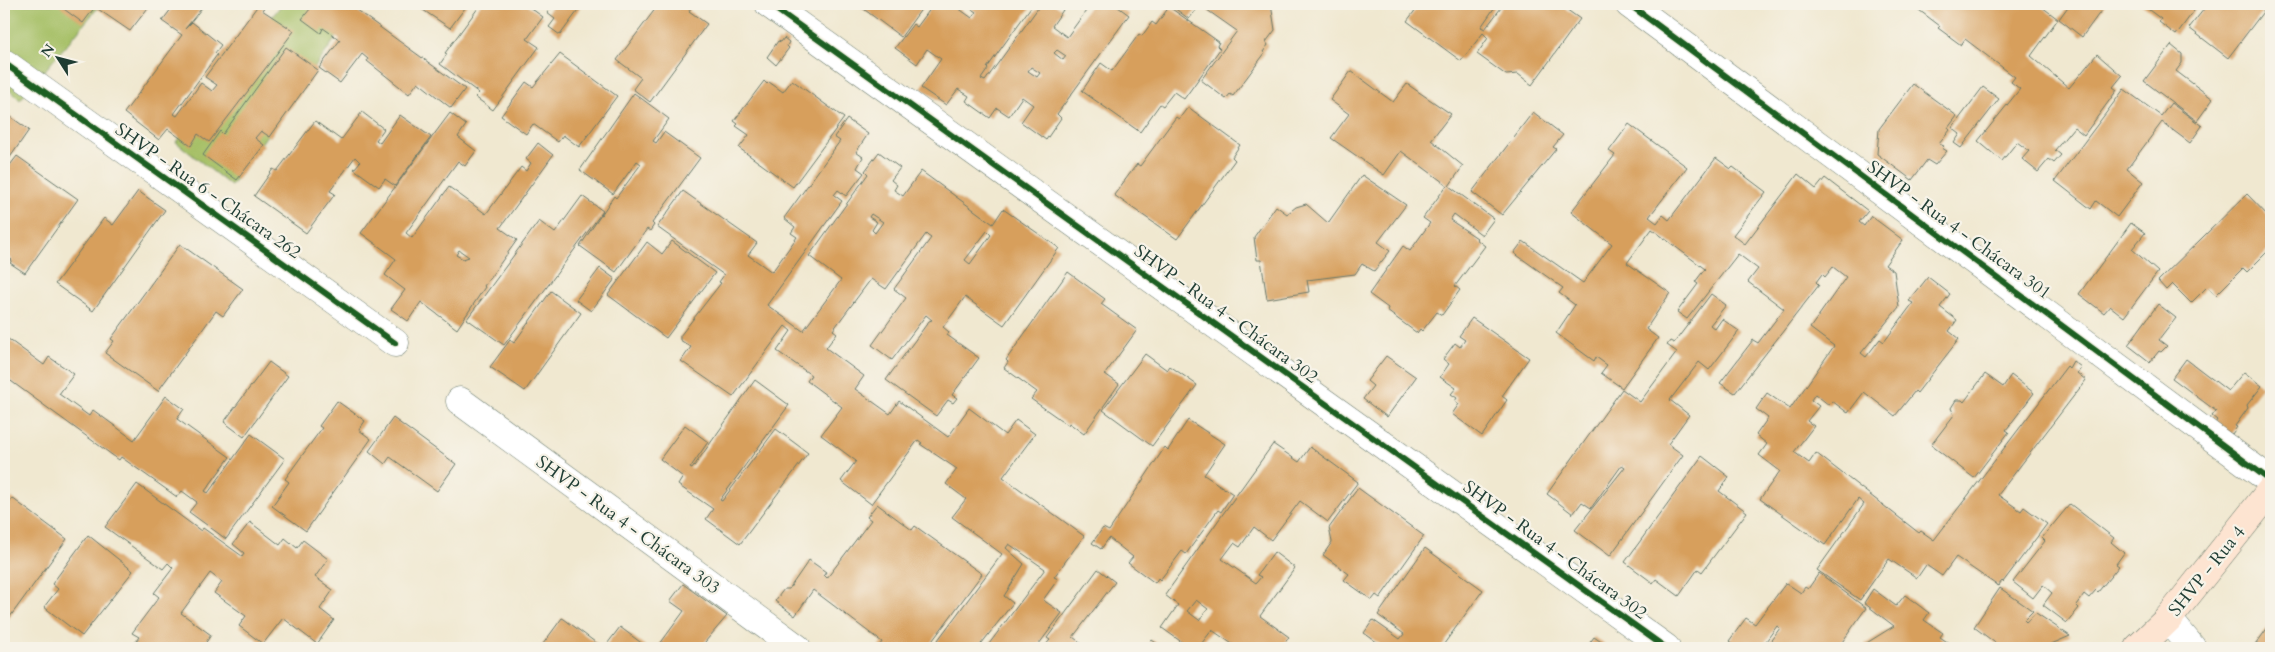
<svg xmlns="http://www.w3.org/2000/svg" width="2275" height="652" font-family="Cardo,serif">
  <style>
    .green { fill: #a5bf65; stroke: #627e4c }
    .building { fill: #d79f5c; fill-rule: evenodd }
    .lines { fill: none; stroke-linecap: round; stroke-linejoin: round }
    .street-casing { stroke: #68796b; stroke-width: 29 }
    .secondary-casing { stroke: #68796b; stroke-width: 29 }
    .street { stroke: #fff; stroke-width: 28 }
    .secondary { stroke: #fde4d1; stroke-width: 28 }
    .cycleway-casing { stroke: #f7f3e8; stroke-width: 9 }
    .cycleway { stroke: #1b5e20; stroke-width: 6 }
    .labels { text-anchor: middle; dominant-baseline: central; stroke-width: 4.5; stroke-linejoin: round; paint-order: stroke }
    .street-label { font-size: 18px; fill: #1f3d34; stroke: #f7f3e8 }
  </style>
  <rect width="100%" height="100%" fill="#f7f3e8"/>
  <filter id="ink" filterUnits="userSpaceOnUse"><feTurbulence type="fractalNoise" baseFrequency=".02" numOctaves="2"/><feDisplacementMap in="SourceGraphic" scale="10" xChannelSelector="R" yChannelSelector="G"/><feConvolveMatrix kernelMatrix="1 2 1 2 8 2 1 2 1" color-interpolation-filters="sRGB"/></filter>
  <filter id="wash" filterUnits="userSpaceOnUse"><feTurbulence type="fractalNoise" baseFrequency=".0096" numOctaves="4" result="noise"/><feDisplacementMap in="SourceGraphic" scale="20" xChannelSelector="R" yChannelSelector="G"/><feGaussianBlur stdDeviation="1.12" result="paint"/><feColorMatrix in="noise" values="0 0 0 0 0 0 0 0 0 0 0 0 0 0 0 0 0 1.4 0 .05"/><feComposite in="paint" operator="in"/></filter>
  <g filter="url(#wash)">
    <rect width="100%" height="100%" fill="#f0e8d0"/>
    <g class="green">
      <polygon points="4,4 101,4 20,100 4,84"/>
      <polygon points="282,4 328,4 350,18 231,186 176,142"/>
    </g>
    <g id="blocks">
      <g class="building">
        <polygon points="57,4 151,4 130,31 95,7 83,23"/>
        <polygon points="175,4 205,4 185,29 192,22 221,45 215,53 217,55 174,114 177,116 201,83 212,91 217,85 205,77 259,4 267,4 262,10 294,31 209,142 198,134 191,146 168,129 159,140 124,113 182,35 162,21"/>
        <polygon points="314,4 348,4 465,89 451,108 418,82 409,94 367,61 368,59 362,54 340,83 319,68 340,40 323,28 321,33 302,19"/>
        <polygon points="414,4 468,4 450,28"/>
        <polygon points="481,4 525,4 543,17 527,39 539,47 493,110 475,97 479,93 440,64 447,54 445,53"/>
        <polygon points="554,4 583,4 560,35 549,27 555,19 547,13"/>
        <polygon points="659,4 693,4 689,11 707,24 650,102 633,89 641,78 617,60"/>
        <polygon points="844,4 925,4 901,37 857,4 855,7 849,8"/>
        <path d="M934,4H962L958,8L972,18L976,12L964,4H1033L987,68L988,69L981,79L985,81L1041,4H1054L1063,10L1052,26L1067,37L1091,4H1114L1129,15L1057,114L1061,118L1046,140L1021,122L1033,105L1022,97L1009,116L997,108L990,118L966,101L969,96L958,89L946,105L921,88L941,59L927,49L917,64L895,48L913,24L917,27ZM1057,50L1066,56L1063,60L1054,53ZM1031,67L1040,73L1037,77L1028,71Z"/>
        <polygon points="1169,4 1271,4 1275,30 1266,42 1268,45 1263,52 1265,53 1233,96 1230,94 1226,99 1201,80 1237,31 1200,5 1189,19"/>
        <polygon points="1420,4 1497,4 1481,27 1485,29 1504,4 1559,4 1580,19 1532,85 1518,74 1506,75 1477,54 1488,38 1483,33 1461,61 1407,21"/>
        <polygon points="1911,4 2038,4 2058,19 2031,56 2069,88 2097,54 2122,76 2113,87 2117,90 2084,135 2074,127 2055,150 2061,155 2054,163 2049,159 2038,172 2022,159 2029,151 2017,142 2002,161 1978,141 2020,89 2011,82 2015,77 1965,39 1961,45 1938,28 1940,26"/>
        <polygon points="2070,4 2106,4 2082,37 2059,19"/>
        <polygon points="2141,4 2199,4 2176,35 2159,22 2161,19"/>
        <polygon points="2208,4 2259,4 2266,8 2228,58 2189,28"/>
        <polygon points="1169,7 1219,42 1217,46 1220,49 1184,99 1174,92 1163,106 1160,104 1140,132 1082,91 1101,63 1112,71 1139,34 1142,36 1152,22 1156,25"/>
        <polygon points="784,38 789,42 787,46 789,48 776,65 767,57 778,41 781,42"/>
        <polygon points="2171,45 2182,54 2182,63 2176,71 2213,99 2197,121 2144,81"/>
        <polygon points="286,47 318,70 270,137 261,131 255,138 264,145 237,180 203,155 220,131 223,134"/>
        <polygon points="560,54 617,96 579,147 563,135 558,142 533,124 526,134 501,116 526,82 533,87"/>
        <polygon points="1351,71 1393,102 1407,84 1451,114 1431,140 1463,166 1449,186 1494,219 1482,235 1454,214 1450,220 1477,238 1476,239 1485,246 1455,286 1460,290 1442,315 1437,312 1422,331 1420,329 1417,333 1387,311 1388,308 1369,294 1403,246 1410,251 1430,223 1423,218 1447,185 1401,151 1384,175 1331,138 1349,114 1330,100"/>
        <polygon points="792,80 844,118 793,187 739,148 749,135 736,126 738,124 734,121 764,81 767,84 769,82 783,92"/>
        <polygon points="1913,84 1957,116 1948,128 1950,130 1939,144 1944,146 1942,148 1947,151 1935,165 1927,160 1912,180 1877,154 1879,129"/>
        <polygon points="1983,87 1999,99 1961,148 1954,143 1960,134 1952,128"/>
        <polygon points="2124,89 2161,116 2171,103 2202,126 2190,143 2162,122 2127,169 2143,182 2117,217 2096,201 2091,209 2055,181"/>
        <polygon points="634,93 669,119 653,141 656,143 664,132 700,158 652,223 654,225 650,231 647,229 616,272 580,246 614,196 616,198 641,164 637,161 613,194 580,170"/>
        <polygon points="1188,107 1240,145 1232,157 1235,160 1177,239 1114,195 1137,164 1140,166 1176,117 1179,119"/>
        <polygon points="4,112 29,130 4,166"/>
        <polygon points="362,112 384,129 376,140 380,143 400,115 431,137 395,186 385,179 379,187 354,169 360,162 355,157 330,191 335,194 306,233 254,196 273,169 277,171 315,121 341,140"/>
        <polygon points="1533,112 1563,135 1553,147 1556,149 1502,215 1472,192"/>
        <path d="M450,113L466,125L458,137L476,151L465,166L458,161L406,233L412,238L449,187L486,214L521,167L526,171L531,163L526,159L538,143L553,155L500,228L517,240L484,286L485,287L457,329L421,302L408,321L391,309L405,290L385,275L396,259L361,233ZM459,250L469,257L463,259L456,255Z"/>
        <path d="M847,119L868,134L856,152L863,157L857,168L864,173L846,196L838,190L834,195L842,201L767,305L803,331L841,280L809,256L868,174L865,171L879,152L900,168L891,180L897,185L894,190L903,196L921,171L993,224L1003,209L1059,248L1004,325L965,297L943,327L949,332L947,335L979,358L952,395L957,398L953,403L948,400L936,416L886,380L929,321L932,320L926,315L892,360L872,345L906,298L894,289L931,238L928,236L926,234L886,289L871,279L833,330L837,333L826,348L864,376L855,389L890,414L899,401L948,437L969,408L1005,435L1016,420L1035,434L1003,477L1084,536L1054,577L1058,579L1043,600L1062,613L1036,648H986L1045,569L1009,544L1006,548L1024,564L1004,596L1013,603L978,648H932L1002,554L952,517L966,499L946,484L957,469L920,444L922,443L918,440L871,504L841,481L856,461L821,435L842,407L807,381L811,375L777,351L791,331L785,326L733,397L681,361L691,347L680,340V336L721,283L719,282L724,275L657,227L683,191L757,243L748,255L772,272L797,237L791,233L795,227L784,218L840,141L834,137ZM871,214L883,222L875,233L872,230L877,222L869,217ZM987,231L991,235L970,264L965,260Z"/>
        <polygon points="1629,124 1687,167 1649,217 1657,223 1663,215 1669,220 1716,158 1731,169 1733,167 1766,192 1733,235 1745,244 1798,174 1816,189 1825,178 1868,211 1859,222 1864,226 1871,216 1903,240 1885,265 1894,271 1899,307 1861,353 1866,357 1880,339 1884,342 1913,303 1909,301 1928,277 1950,294 1940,307 1957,320 1949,331 1959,339 1917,393 1915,391 1895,416 1864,392 1848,413 1832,401 1829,405 1815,394 1811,400 1819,406 1807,421 1814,426 1794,452 1809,463 1816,453 1919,533 1921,531 1934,540 2067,366 2069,368 2073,361 2081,367 2077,373 2086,380 1998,495 2021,511 2024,507 2047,524 2003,582 2002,581 1998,586 1956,557 1942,576 1926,565 1917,578 1889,559 1860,600 1817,570 1864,504 1858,499 1825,545 1760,499 1780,471 1759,455 1767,444 1756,435 1768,418 1756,409 1767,393 1790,409 1834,346 1810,328 1846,277 1833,267 1825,277 1822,274 1816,282 1819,285 1735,393 1720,383 1753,340 1758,343 1784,309 1748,282 1758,269 1738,254 1687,319 1677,312 1698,284 1695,282 1705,269 1652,229 1627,263 1670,293 1646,329 1658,338 1622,388 1601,373 1607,365 1596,357 1594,361 1556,333 1575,305 1559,293 1563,288 1514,253 1523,241 1583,283 1612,244 1571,212 1615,155 1609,151"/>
        <polygon points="17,156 78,199 25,273 10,263 12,260 4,254 4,173"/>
        <polygon points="1362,175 1406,205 1378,242 1390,251 1374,271 1362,264 1355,274 1307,280 1309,292 1267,299 1261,260 1257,260 1254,237 1276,206 1287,214 1296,207 1306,204 1328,223"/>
        <polygon points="138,191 165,210 93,311 55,284 104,218 113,225"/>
        <polygon points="2247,194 2271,219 2271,248 2247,272 2243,268 2216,295 2207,287 2191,303 2172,284 2166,290 2158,281"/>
        <polygon points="582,196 603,211 504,345 467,319 539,221 555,233"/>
        <polygon points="2131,223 2145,233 2132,249 2158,272 2124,317 2110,306 2104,313 2079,294"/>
        <polygon points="672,241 715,273 666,338 608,295 647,242 662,254"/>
        <polygon points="180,244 243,289 223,316 216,311 158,391 105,353 114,341 111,339"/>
        <polygon points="600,268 615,279 591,311 576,300"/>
        <polygon points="1068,272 1105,299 1101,304 1137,330 1105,374 1119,384 1084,434 1069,423 1068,425 1031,399 1037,392 1004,368 1008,362 1006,360"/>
        <polygon points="551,291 581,313 525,391 490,367 510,340 514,343"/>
        <polygon points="1711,294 1726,305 1710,325 1715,329 1722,319 1739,331 1709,370 1699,362 1670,400 1689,415 1668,444 1683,455 1610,556 1575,530 1625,467 1622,465 1591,508 1582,502 1573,514 1547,494 1622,389 1640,402 1677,352 1667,345 1670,341 1674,343"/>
        <polygon points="2158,304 2176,318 2159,340 2167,346 2161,352 2159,351 2150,362 2128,345"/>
        <polygon points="1472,318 1529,358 1502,396 1507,400 1482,436 1452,414 1459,404 1455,401 1457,398 1451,394 1456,388 1440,377 1449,364 1443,359 1455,343 1460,347 1465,340 1459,336"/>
        <polygon points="4,336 44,365 49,357 74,374 59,394 89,416 93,410 134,440 166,396 184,409 177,419 230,457 205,491 208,493 251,434 285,459 226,539 189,512 197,502 182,491 177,497 121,457 119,460 4,376"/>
        <polygon points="1145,354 1167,370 1170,366 1197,385 1152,446 1103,410"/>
        <polygon points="1386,356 1416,377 1387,417 1363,399 1373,386 1367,381"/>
        <polygon points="2186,359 2228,391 2244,372 2262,386 2247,405 2248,408 2235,426 2237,427 2232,434 2213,427 2217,420 2212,416 2216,411 2172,378"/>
        <polygon points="269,362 288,376 244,437 224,422"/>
        <polygon points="1985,374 2003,387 2011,375 2034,393 2006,430 2009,432 1974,478 1931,445 1954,415 1951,408 1956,400 1962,400 1964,402"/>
        <polygon points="755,380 789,405 720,500 722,501 776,429 808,453 740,544 706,519 713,509 678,485 683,477 660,459 685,425 708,442 690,468 692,469"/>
        <polygon points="337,401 365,421 359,430 371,439 306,531 272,506 289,482 285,479 322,428 319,426"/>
        <polygon points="393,418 456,464 437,491 390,457 385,464 369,451"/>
        <polygon points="1188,420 1225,444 1204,475 1233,494 1221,512 1218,510 1186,554 1182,551 1160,580 1158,578 1155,583 1128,563 1133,557 1109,538 1101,549 1092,543 1103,528 1109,531 1165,447 1168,450"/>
        <path d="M1273,444L1299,462L1310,447L1358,482L1328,522L1300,501L1271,540L1254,527L1240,547L1234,543L1222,559L1256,583L1261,577L1257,575L1274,552L1295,568L1260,616L1289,637L1281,648H1238L1212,630L1198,648H1179L1183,643L1162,628L1178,605L1165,595ZM1196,600L1208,609L1199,620L1187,611Z"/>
        <polygon points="1702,456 1729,477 1719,491 1747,512 1702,572 1698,569 1679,596 1656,579 1653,583 1625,562"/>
        <polygon points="137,484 201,531 203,528 242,556 244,553 233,544 250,522 280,545 285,538 297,548 303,540 328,559 315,577 333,590 320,609 334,620 317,644 283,618 263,644 239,626 246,616 214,593 222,582 210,573 181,613 211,635 202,648 131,648 139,637 132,633 159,597 154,593 173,568 168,563 163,569 105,527"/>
        <polygon points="1358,488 1424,536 1380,598 1376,595 1372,600 1344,580 1349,574 1323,555 1332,542 1329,528"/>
        <polygon points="12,498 67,539 4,625 4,510"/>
        <polygon points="877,504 912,530 915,526 982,574 927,648 878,648 882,642 813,590 795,616 775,601 784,589 789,589 809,560 826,572 824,575 827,578 871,520 867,517"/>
        <polygon points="2070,504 2114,538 2111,542 2124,553 2116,564 2119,566 2098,592 2096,590 2089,598 2084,594 2076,605 2079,608 2067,623 2043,605 2052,593 2043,585 2033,598 2013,582 2045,541 2042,538"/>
        <polygon points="88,535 133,571 82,636 44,607 58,589 52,584"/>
        <polygon points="1425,548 1483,590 1441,648 1385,648 1364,633 1373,620 1400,639 1404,634 1378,615"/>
        <polygon points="1098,569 1115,582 1073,637 1087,648 1043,648 1050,640 1047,638"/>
        <polygon points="1819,573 1866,608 1838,648 1776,648 1769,643 1780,628 1777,626 1761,648 1732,648 1734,645 1729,641 1746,618 1755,624 1786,583 1801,593 1805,587 1808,589"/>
        <polygon points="683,584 727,616 705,642 705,648 657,648 684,611 670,601"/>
        <polygon points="2000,588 2033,611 2024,620 2026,622 2036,613 2070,636 2042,648 2002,648 1974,627"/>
        <polygon points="1873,589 1896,606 1905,595 1929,613 1924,620 1943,633 1940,637 1956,648 1868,648 1865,644 1894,626 1864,603"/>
        <polygon points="562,618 564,619 603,648 540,648"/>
        <polygon points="2271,623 2271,648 2253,648"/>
        <polygon points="620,627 648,648 604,648"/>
        <polygon points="1594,637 1610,648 1586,648"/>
        <polygon points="1152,640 1163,648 1146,648"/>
      </g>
    </g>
  </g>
  <g filter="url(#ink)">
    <use href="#blocks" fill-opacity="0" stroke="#68796b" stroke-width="1"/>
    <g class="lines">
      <g class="street-casing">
        <g id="street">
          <polyline points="769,4 1666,648"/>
          <polyline points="1629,4 2271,481"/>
          <polyline points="4,63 395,343"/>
          <polyline points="460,401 797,648"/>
          <polyline points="2168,619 2192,648"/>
        </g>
      </g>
      <g class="secondary-casing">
        <polyline id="secondary" points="2138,648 2168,619 2271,490"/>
      </g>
      <use href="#street" class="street"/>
      <use href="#secondary" class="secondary"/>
      <g class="cycleway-casing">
        <g id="cycleway">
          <polyline points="769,4 1666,648"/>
          <polyline points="1629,4 2271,481"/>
          <polyline points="4,63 395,343"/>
        </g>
      </g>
      <use href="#cycleway" class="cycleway"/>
    </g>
  </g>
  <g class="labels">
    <g class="street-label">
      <text transform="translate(208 191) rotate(35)">SHVP - Rua 6 - Chácara 262</text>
      <text transform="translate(1959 230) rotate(36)">SHVP - Rua 4 - Chácara 301</text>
      <text transform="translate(1226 314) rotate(36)">SHVP - Rua 4 - Chácara 302</text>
      <text transform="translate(628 525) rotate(36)">SHVP - Rua 4 - Chácara 303</text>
      <text transform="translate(1555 550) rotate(36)">SHVP - Rua 4 - Chácara 302</text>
      <text transform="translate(2207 571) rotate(-51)">SHVP - Rua 4</text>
    </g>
  </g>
  <rect width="2275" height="652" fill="none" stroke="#f7f3e8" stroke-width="20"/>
  <g transform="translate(58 58) rotate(306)" stroke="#f7f3e8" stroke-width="4" paint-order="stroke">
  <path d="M0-4L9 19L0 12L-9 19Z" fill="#1f3d34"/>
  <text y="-8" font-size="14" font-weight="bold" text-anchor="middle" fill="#1f3d34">N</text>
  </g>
</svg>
